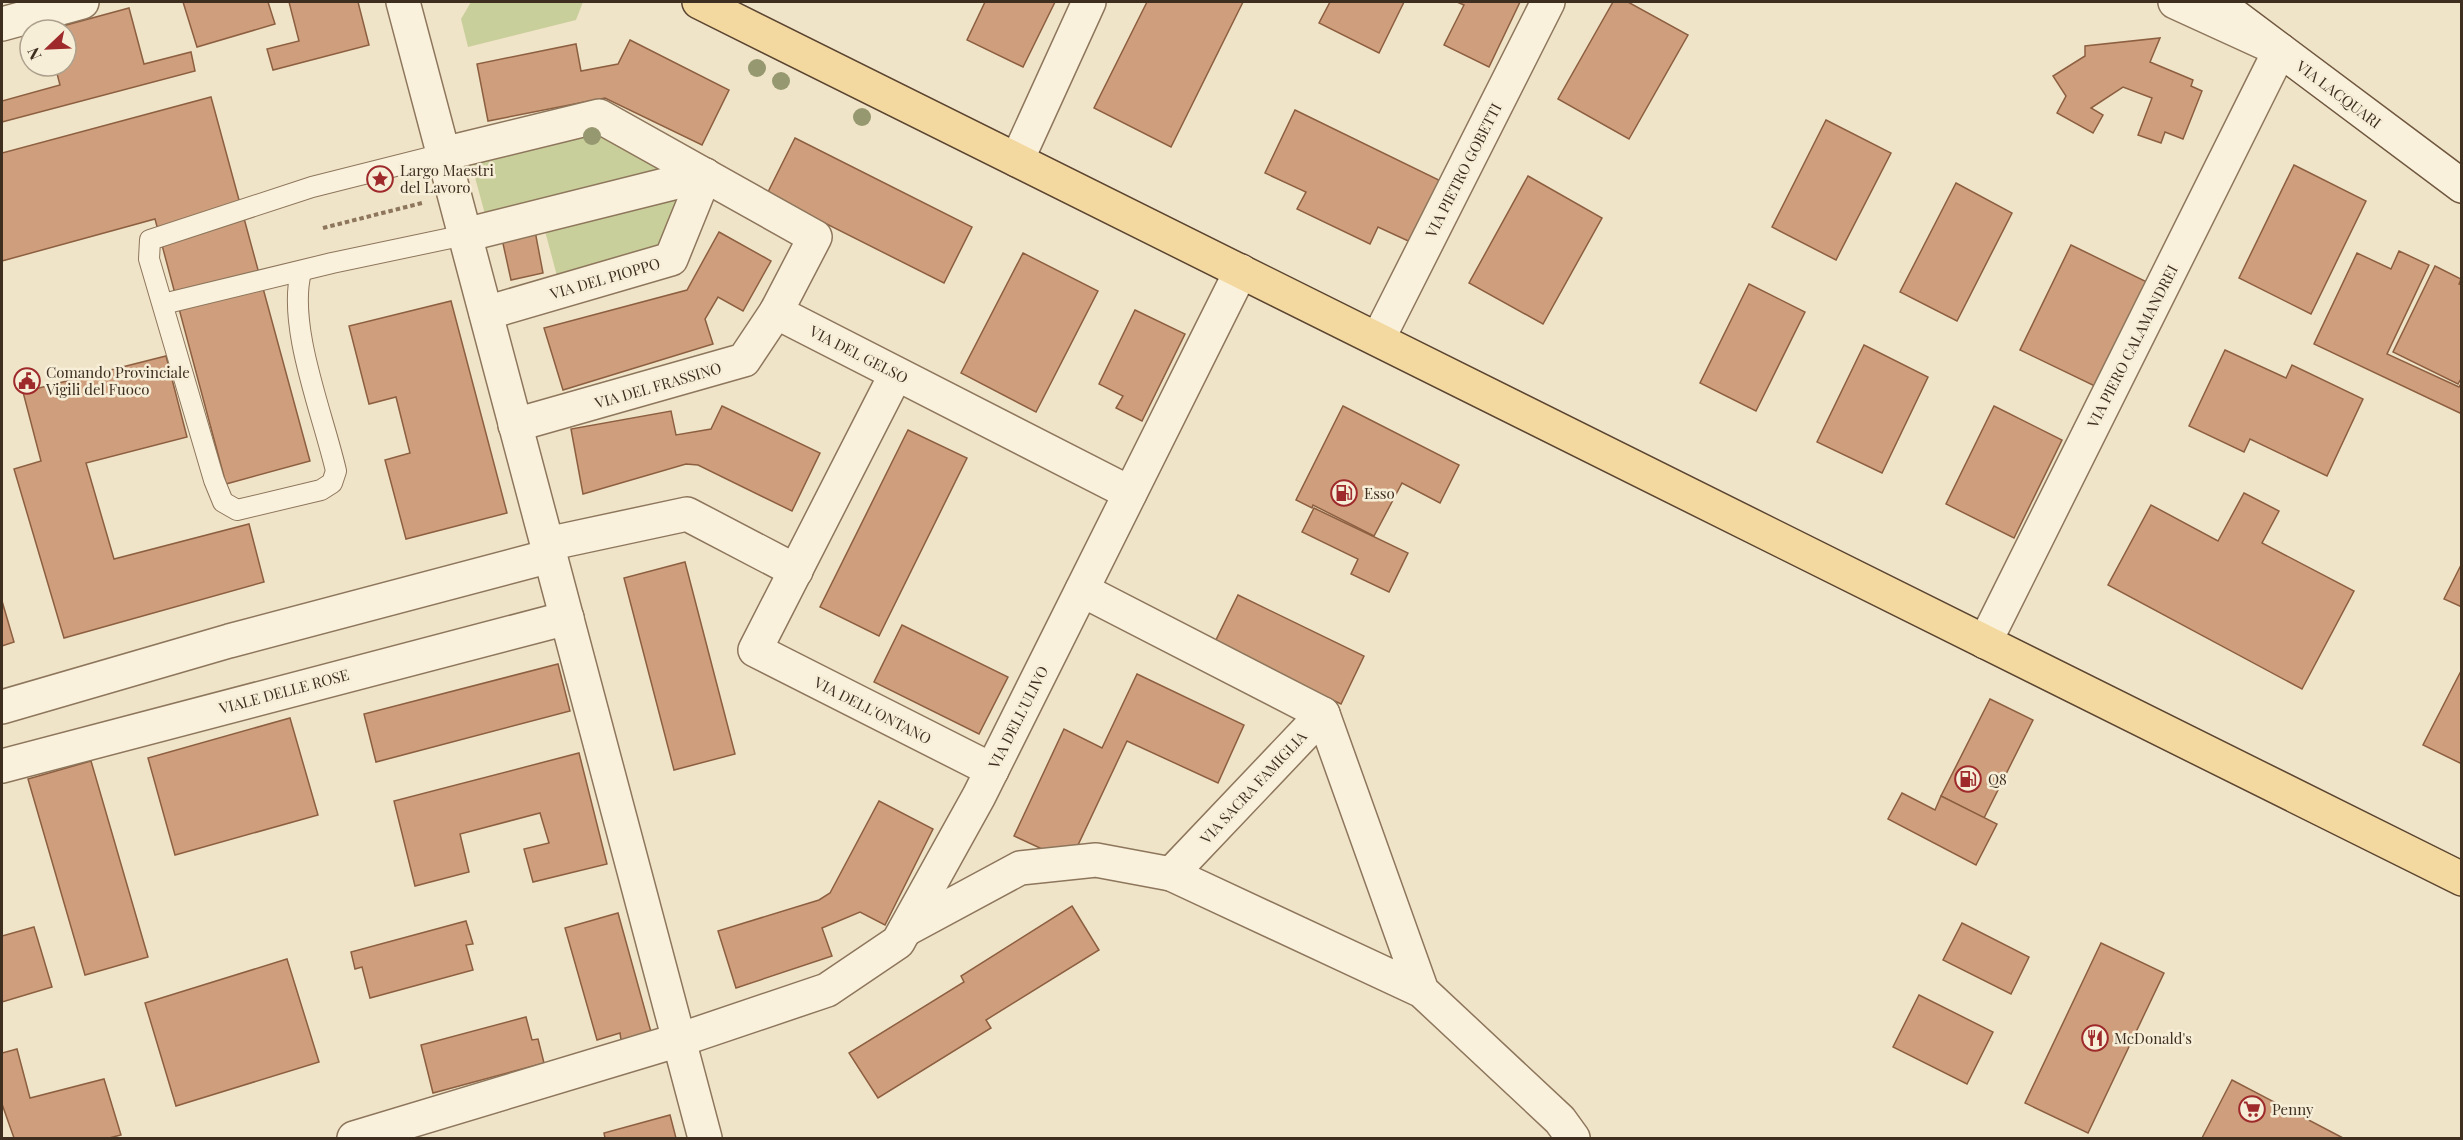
<svg xmlns="http://www.w3.org/2000/svg" width="2463" height="1140" font-family="'Playfair Display',serif">
  <style>
    .green { fill: #c9cf9b }
    .building { fill: #cf9f7d; stroke: #8d5f41; stroke-width: 1.5 }
    .lines { fill: none; stroke-linecap: round; stroke-linejoin: round }
    .service-casing { stroke: #8d765c; stroke-width: 22 }
    .minor-casing { stroke: #8d765c; stroke-width: 36 }
    .secondary-casing { stroke: #6f573f; stroke-width: 36 }
    .primary-casing { stroke: #5b4430; stroke-width: 36 }
    .path { stroke: #8d765c; stroke-width: 4; stroke-dasharray: 4.5 3; stroke-linecap: butt }
    .service { stroke: #faf1dc; stroke-width: 20 }
    .minor { stroke: #faf1dc; stroke-width: 33 }
    .secondary { stroke: #faf1dc; stroke-width: 33 }
    .primary { stroke: #f3d9a0; stroke-width: 33 }
    .tree { fill: #96986f }
    .labels { text-anchor: middle; dominant-baseline: central; stroke-width: 5; stroke-linejoin: round; paint-order: stroke }
    .street-label { font-size: 15px; fill: #3d2e20; stroke: #f7eed8 }
    .poi-label { font-size: 15px; fill: #3d2e20; stroke: #f7eed8; text-anchor: start }
  </style>
  <rect width="100%" height="100%" fill="#f0e4c8"/>
  <g class="green">
    <polygon points="471,2 583,2 576,20 468,47 461,19"/>
    <polygon points="599,116 705,175 671,259 561,291 541,216 489,229 467,148"/>
  </g>
  <g class="building">
    <polygon points="183,2 268,2 275,24 197,47"/>
    <polygon points="289,2 358,2 369,45 273,70 267,49 299,41"/>
    <polygon points="985,2 1055,2 1023,67 967,40"/>
    <polygon points="1147,2 1243,2 1171,147 1094,108"/>
    <polygon points="1330,2 1404,2 1379,53 1319,23"/>
    <polygon points="1457,2 1520,2 1489,67 1444,45 1464,5"/>
    <polygon points="1613,2 1628,2 1688,35 1629,139 1558,99"/>
    <polygon points="129,8 144,64 191,52 195,71 2,122 2,101 60,85 55,66 66,66 66,30 48,30"/>
    <polygon points="2160,38 2150,62 2193,80 2191,86 2202,91 2183,139 2165,132 2161,143 2138,135 2152,98 2123,87 2091,108 2103,115 2093,133 2057,113 2066,96 2053,76 2085,56 2085,46"/>
    <polygon points="630,40 729,90 702,145 605,98 488,121 477,64 576,44 581,71 618,64"/>
    <polygon points="211,97 310,461 226,484 155,219 2,261 2,153"/>
    <polygon points="1295,110 1447,184 1417,245 1378,227 1370,244 1297,209 1306,192 1265,173"/>
    <polygon points="1826,120 1891,153 1836,260 1772,227"/>
    <polygon points="795,138 972,227 944,283 767,194"/>
    <polygon points="2294,165 2366,201 2311,314 2239,278"/>
    <polygon points="1528,176 1602,218 1543,324 1469,283"/>
    <polygon points="1956,183 2012,213 1957,321 1900,292"/>
    <polygon points="535,231 543,273 511,280 502,239"/>
    <polygon points="719,232 771,261 743,311 718,297 705,319 713,344 563,390 544,328 687,290"/>
    <polygon points="2071,245 2151,284 2101,389 2020,350"/>
    <polygon points="2399,251 2429,265 2387,354 2459,387 2462,382 2462,414 2314,344 2357,253 2391,269"/>
    <polygon points="1023,253 1098,291 1036,412 961,373"/>
    <polygon points="2435,266 2461,279 2459,284 2462,285 2462,377 2458,384 2393,352"/>
    <polygon points="1749,284 1805,312 1756,411 1700,383"/>
    <polygon points="451,301 507,513 406,539 385,460 410,453 396,397 369,404 349,326"/>
    <polygon points="1135,310 1185,334 1142,421 1116,408 1123,396 1099,384"/>
    <polygon points="1864,345 1928,377 1882,473 1817,442"/>
    <polygon points="2225,350 2286,378 2292,365 2363,399 2327,476 2250,439 2244,452 2189,426"/>
    <polygon points="166,356 187,437 86,463 114,559 249,524 264,582 64,638 14,469 41,461 23,392"/>
    <polygon points="722,406 820,453 792,511 698,465 686,464 583,494 571,429 671,411 676,435 711,429"/>
    <polygon points="1343,406 1459,465 1440,503 1402,483 1374,536 1313,505 1312,508 1296,500"/>
    <polygon points="1994,406 2062,440 2014,538 1946,504"/>
    <polygon points="908,430 967,458 879,636 820,607"/>
    <polygon points="2244,493 2279,511 2262,543 2354,591 2302,689 2108,585 2151,505 2218,541"/>
    <polygon points="1314,508 1408,553 1389,592 1351,574 1358,559 1302,532"/>
    <polygon points="685,562 735,754 674,770 624,578"/>
    <polygon points="2462,563 2462,607 2444,599"/>
    <polygon points="1238,595 1364,656 1341,704 1214,644"/>
    <polygon points="2,601 14,642 2,646"/>
    <polygon points="902,625 1008,677 979,734 874,682"/>
    <polygon points="558,664 570,711 376,762 364,714"/>
    <polygon points="2462,669 2462,764 2423,745"/>
    <polygon points="1137,674 1244,725 1218,783 1127,741 1070,862 1014,836 1064,729 1102,748"/>
    <polygon points="1990,699 2033,720 1984,818 1941,796"/>
    <polygon points="290,718 318,815 175,855 148,758"/>
    <polygon points="579,753 607,864 533,882 524,849 549,843 540,813 460,834 469,872 415,886 394,801"/>
    <polygon points="91,761 148,957 85,975 28,779"/>
    <polygon points="1902,793 1935,810 1941,796 1997,824 1976,865 1888,819"/>
    <polygon points="879,801 933,829 885,925 860,912 822,928 832,956 736,988 718,931 819,900 830,893"/>
    <polygon points="1072,906 1099,950 986,1020 991,1028 878,1098 849,1053 964,982 961,976"/>
    <polygon points="618,913 651,1032 621,1040 620,1033 597,1040 565,928"/>
    <polygon points="466,921 473,944 466,945 473,970 370,998 362,967 355,969 351,952"/>
    <polygon points="1962,923 2029,957 2011,994 1943,960"/>
    <polygon points="34,927 52,987 2,1002 2,936"/>
    <polygon points="2101,943 2164,973 2088,1133 2025,1103"/>
    <polygon points="287,959 319,1062 176,1106 145,1003"/>
    <polygon points="1919,995 1993,1032 1967,1084 1893,1047"/>
    <polygon points="526,1017 532,1040 538,1039 544,1063 433,1093 421,1045"/>
    <polygon points="17,1049 30,1098 104,1079 121,1135 109,1138 14,1138 2,1104 2,1053"/>
    <polygon points="2232,1080 2343,1138 2202,1138"/>
    <polygon points="670,1115 676,1138 605,1138 604,1133"/>
  </g>
  <g class="lines">
    <g class="service-casing">
      <g id="service">
        <path d="M301,272C287,327 323,414 336,471L332,483L321,490L237,510L223,502L214,480L149,259L150,240L312,187L443,154"/>
        <polyline points="163,304 332,263 465,235"/>
      </g>
    </g>
    <g class="minor-casing">
      <g id="minor">
        <polyline points="403,2 705,1138"/>
        <polyline points="2,24 82,2"/>
        <polyline points="443,154 599,116 815,237 776,312 1130,493"/>
        <polyline points="1017,160 1089,2"/>
        <polyline points="465,235 705,175"/>
        <polyline points="486,313 671,259 705,175"/>
        <polyline points="1378,339 1548,2"/>
        <polyline points="896,374 755,650 992,770"/>
        <polyline points="515,425 744,360 776,312"/>
        <polyline points="547,544 687,514 796,571"/>
        <polyline points="1082,590 1323,714"/>
        <polyline points="1985,642 2280,50 2175,2"/>
        <polyline points="2,707 229,641 550,556"/>
        <polyline points="2,766 567,618"/>
        <polyline points="905,930 1020,868 1096,860 1171,874"/>
        <polyline points="1422,991 1323,714 1171,874 1422,991 1560,1120 1573,1138"/>
        <polyline points="354,1138 679,1040 827,990 898,942 979,796 1241,271"/>
      </g>
    </g>
    <g class="secondary-casing">
      <polyline id="secondary" points="2216,2 2462,186"/>
    </g>
    <g class="primary-casing">
      <polyline id="primary" points="699,2 2462,879"/>
    </g>
    <polyline class="path" points="323,228 422,203"/>
    <use href="#service" class="service"/>
    <use href="#minor" class="minor"/>
    <use href="#secondary" class="secondary"/>
    <use href="#primary" class="primary"/>
  </g>
  <g class="tree">
    <circle cx="757" cy="68" r="9"/>
    <circle cx="781" cy="81" r="9"/>
    <circle cx="862" cy="117" r="9"/>
    <circle cx="592" cy="136" r="9"/>
  </g>
  <defs>
    <g id="sight-ring" transform="scale(1.35)"><circle r="9.5" fill="#f7eed8" stroke="#9e2a2b" stroke-width="1.5"/><path d="M0-6L1.8-2.2L6-1.7L2.9 1.2L3.7 5.4L0 3.3L-3.7 5.4L-2.9 1.2L-6-1.7L-1.8-2.2Z" fill="#9e2a2b"/></g>
    <g id="civic-ring" transform="scale(1.35)"><circle r="9.5" fill="#f7eed8" stroke="#9e2a2b" stroke-width="1.5"/><path d="M-.6-6.5H3V-4.5H.6V-3L4-1V1h2V6H-6V1h2V-1L-.6-3ZM-1.2 2.5V6h2.4V2.5Z" fill="#9e2a2b"/></g>
    <g id="fuel-ring" transform="scale(1.35)"><circle r="9.5" fill="#f7eed8" stroke="#9e2a2b" stroke-width="1.5"/><path d="M-5.5-6h7V0h2V4h1.3V-2.5L3-4.5l.8-.8L6-3V5H2.5V1h-1V6h-7ZM-4.2-4.7v3.2H.2V-4.7Z" fill="#9e2a2b"/></g>
    <g id="restaurant-ring" transform="scale(1.35)"><circle r="9.5" fill="#f7eed8" stroke="#9e2a2b" stroke-width="1.5"/><path d="M-5-6h1v4h1v-4h1v4h1v-4h1v5L-1.5 .5V6h-2V.5L-5-1ZM5-6V6H3V1.5H1.5Q1.5-4 5-6Z" fill="#9e2a2b"/></g>
    <g id="supermarket-ring" transform="scale(1.35)"><circle r="9.5" fill="#f7eed8" stroke="#9e2a2b" stroke-width="1.5"/><path d="M-6-5.5h2.5l.6 2H6L4.5 2H-2.5L-4.4-4H-6ZM-1.5 3.2a1.3 1.3 0 1 0 .1 0ZM3 3.2a1.3 1.3 0 1 0 .1 0Z" fill="#9e2a2b"/></g>
  </defs>
  <g fill-rule="evenodd">
    <use href="#sight-ring" x="380" y="179"/>
    <use href="#civic-ring" x="27" y="381"/>
    <use href="#fuel-ring" x="1344" y="493"/>
    <use href="#fuel-ring" x="1968" y="779"/>
    <use href="#restaurant-ring" x="2095" y="1038"/>
    <use href="#supermarket-ring" x="2252" y="1109"/>
  </g>
  <g class="labels">
    <g class="street-label">
      <text transform="translate(2339 94) rotate(37)">VIA LACQUARI</text>
      <text transform="translate(1463 170) rotate(-63)">VIA PIETRO GOBETTI</text>
      <text transform="translate(605 278) rotate(-16)">VIA DEL PIOPPO</text>
      <text transform="translate(2132 346) rotate(-63)">VIA PIERO CALAMANDREI</text>
      <text transform="translate(859 354) rotate(27)">VIA DEL GELSO</text>
      <text transform="translate(658 385) rotate(-16)">VIA DEL FRASSINO</text>
      <text transform="translate(284 691) rotate(-15)">VIALE DELLE ROSE</text>
      <text transform="translate(873 710) rotate(27)">VIA DELL'ONTANO</text>
      <text transform="translate(1018 717) rotate(-63)">VIA DELL'ULIVO</text>
      <text transform="translate(1253 787) rotate(-47)">VIA SACRA FAMIGLIA</text>
    </g>
    <g class="poi-label">
      <text x="400" y="170">Largo Maestri<tspan x="400" dy="17">del Lavoro</tspan></text>
      <text x="46" y="372">Comando Provinciale<tspan x="46" dy="17">Vigili del Fuoco</tspan></text>
      <text x="1364" y="493">Esso</text>
      <text x="1988" y="779">Q8</text>
      <text x="2114" y="1038">McDonald's</text>
      <text x="2272" y="1109">Penny</text>
    </g>
  </g>
  <rect width="2463" height="1140" fill="none" stroke="#3d2e20" stroke-width="6"/>
  <g transform="translate(48 48) rotate(247)"><circle r="28" fill="#f7eed8" stroke="#ada18e" stroke-width="1.5"/>
  <path d="M0-4.5L10 22L0 15L-10 22Z" fill="#9e2a2b"/>
  <text y="-9" font-size="16" font-weight="bold" text-anchor="middle" fill="#3d2e20">N</text>
  </g>
</svg>
